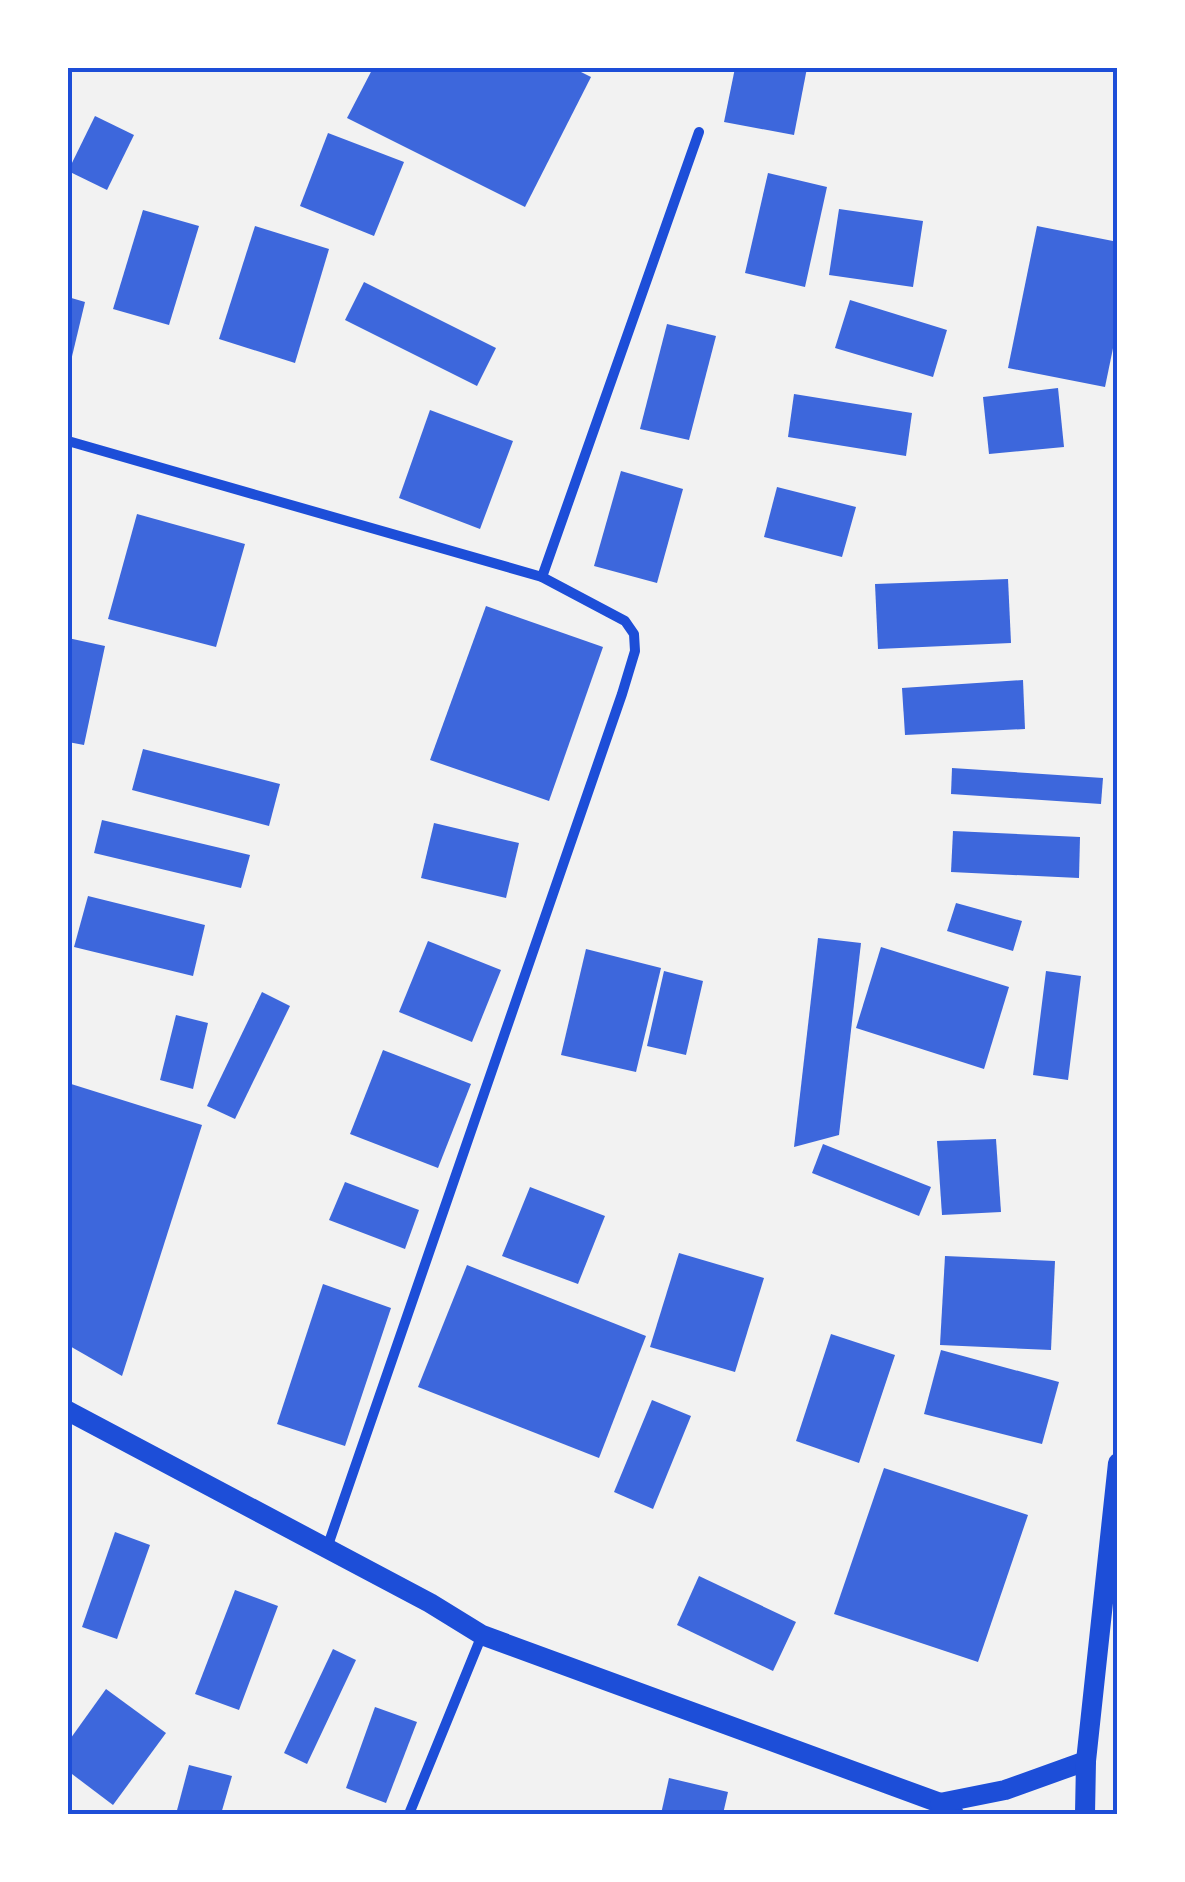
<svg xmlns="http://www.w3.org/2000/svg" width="1185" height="1882" font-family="Roboto,sans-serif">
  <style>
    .building { fill: #3d67dc }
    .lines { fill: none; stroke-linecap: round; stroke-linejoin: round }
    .minor { stroke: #1d4ed8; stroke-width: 10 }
    .secondary { stroke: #1d4ed8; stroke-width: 20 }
    .neatline { fill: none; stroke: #1d4ed8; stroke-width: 4 }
  </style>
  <rect width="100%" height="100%" fill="#f2f2f2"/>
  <g class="building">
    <polygon points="373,68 573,68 591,77 525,207 347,118"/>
    <polygon points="735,68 807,68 794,135 724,122"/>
    <polygon points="95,116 134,135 107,190 68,171"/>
    <polygon points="328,133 404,162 374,236 300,206"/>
    <polygon points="768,173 827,187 805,287 745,273"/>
    <polygon points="839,209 923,221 913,287 829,275"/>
    <polygon points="143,210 199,226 169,325 113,309"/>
    <polygon points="255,226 329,249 295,363 219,339"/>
    <polygon points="1037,226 1118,242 1118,324 1105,387 1008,368"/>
    <polygon points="364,282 496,348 477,386 345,320"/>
    <polygon points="68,297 85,302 69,369 68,369"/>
    <polygon points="850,300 947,330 933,377 835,348"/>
    <polygon points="667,324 716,336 689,440 640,429"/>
    <polygon points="1058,388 1064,447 989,454 983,397"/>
    <polygon points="794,394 912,413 906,456 788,437"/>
    <polygon points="430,410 513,441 480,529 399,498"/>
    <polygon points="621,471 683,489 657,583 594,566"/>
    <polygon points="777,487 856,507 842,557 764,537"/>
    <polygon points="137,514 245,544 216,647 108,619"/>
    <polygon points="1008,579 1011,643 878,649 875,584"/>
    <polygon points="486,606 603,647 549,801 430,760"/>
    <polygon points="68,638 105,646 84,745 68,742"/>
    <polygon points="1023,680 1025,729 905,735 902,688"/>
    <polygon points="143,749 280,784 269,826 132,790"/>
    <polygon points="952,768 1103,778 1101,804 951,794"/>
    <polygon points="102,820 250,855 241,888 94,853"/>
    <polygon points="434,823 519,843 506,898 421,878"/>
    <polygon points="953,831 1080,837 1079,878 951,872"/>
    <polygon points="88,896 205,925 193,976 74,947"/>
    <polygon points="956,903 1022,921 1013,951 947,931"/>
    <polygon points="818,938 861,943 839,1135 794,1147"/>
    <polygon points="428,941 501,970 472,1042 399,1012"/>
    <polygon points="881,947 1009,987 984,1069 856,1028"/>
    <polygon points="586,949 661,968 636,1072 561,1055"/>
    <polygon points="664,971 703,981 686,1055 647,1046"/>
    <polygon points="1046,971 1081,976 1068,1080 1033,1075"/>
    <polygon points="262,992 290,1006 235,1119 207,1106"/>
    <polygon points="176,1015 208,1023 193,1089 160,1080"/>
    <polygon points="383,1050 471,1084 438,1168 350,1134"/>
    <polygon points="68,1083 202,1125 122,1376 68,1345"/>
    <polygon points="996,1139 1001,1212 942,1215 937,1141"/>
    <polygon points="823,1144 931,1187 919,1216 812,1173"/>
    <polygon points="345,1182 419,1210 405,1249 329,1220"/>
    <polygon points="530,1187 605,1216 578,1284 502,1256"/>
    <polygon points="679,1253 764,1278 735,1372 650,1347"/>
    <polygon points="945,1256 1055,1261 1051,1350 940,1345"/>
    <polygon points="467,1265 646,1336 599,1458 418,1387"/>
    <polygon points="323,1284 391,1308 345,1446 277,1424"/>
    <polygon points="831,1334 895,1355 859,1463 796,1441"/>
    <polygon points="941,1350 1059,1382 1042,1444 924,1414"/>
    <polygon points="652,1400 691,1416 653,1509 614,1492"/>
    <polygon points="884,1468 1028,1515 978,1662 834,1614"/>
    <polygon points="115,1532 150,1545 117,1639 82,1627"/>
    <polygon points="699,1576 796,1622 773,1671 677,1625"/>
    <polygon points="235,1590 278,1606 239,1710 195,1694"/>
    <polygon points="333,1649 356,1660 307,1764 284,1753"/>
    <polygon points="106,1689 166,1733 113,1805 68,1771 68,1742"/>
    <polygon points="375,1707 417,1722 386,1803 346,1788"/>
    <polygon points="189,1765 232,1776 221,1814 176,1814"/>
    <polygon points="669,1778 728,1792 723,1814 661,1814"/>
  </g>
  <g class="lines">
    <g class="minor">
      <polyline points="68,441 542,577 625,621 634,634 635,651 622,694 327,1548"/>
      <polyline points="542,577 699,132"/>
      <polyline points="409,1814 482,1635"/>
    </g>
    <g class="secondary">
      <polyline points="68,1411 430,1603 482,1635 940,1803 954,1814"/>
      <polyline points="940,1803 1005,1790 1086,1761"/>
      <polyline points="1085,1814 1086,1761 1118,1463"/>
    </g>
  </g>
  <rect width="1185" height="1882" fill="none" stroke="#ffffff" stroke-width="140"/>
  <rect x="70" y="70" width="1045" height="1742" class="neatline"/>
</svg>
